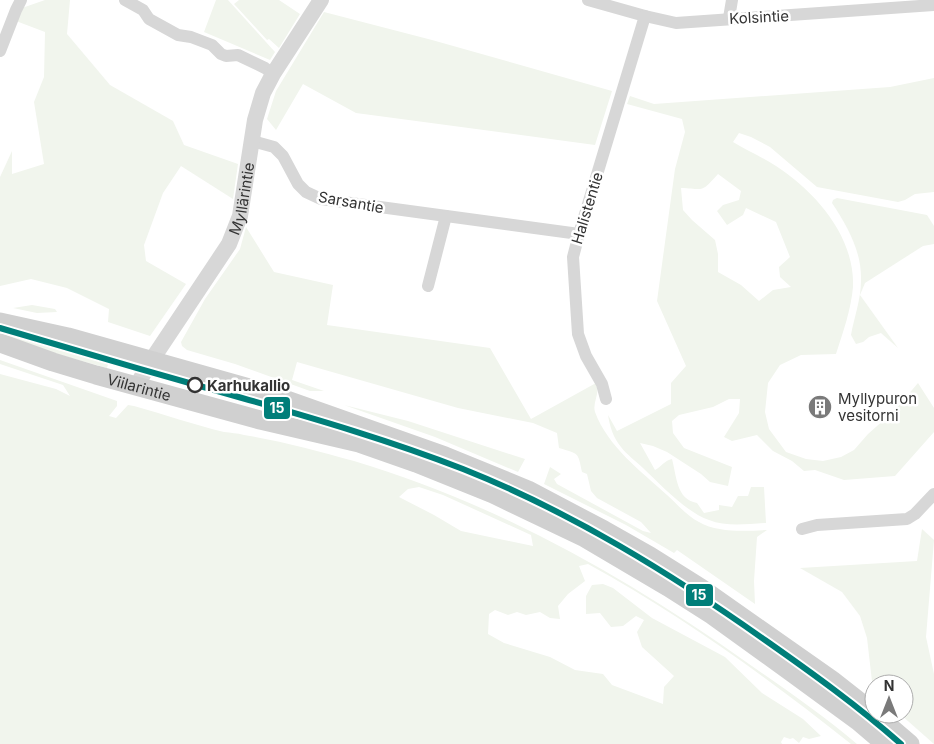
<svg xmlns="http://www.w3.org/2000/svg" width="934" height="744" font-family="Inter,sans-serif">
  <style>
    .green { fill: #f1f5ed; fill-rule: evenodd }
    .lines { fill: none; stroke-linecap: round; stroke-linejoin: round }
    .minor { stroke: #d7d7d7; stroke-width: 12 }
    .tertiary { stroke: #d7d7d7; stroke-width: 16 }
    .secondary { stroke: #d0d0d0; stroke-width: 19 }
    .rail-1-casing { stroke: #fff; stroke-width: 10 }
    .rail-1 { stroke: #007e79; stroke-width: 6 }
    .stop-dot { fill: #fff; stroke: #333; stroke-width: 2.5 }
    .labels { text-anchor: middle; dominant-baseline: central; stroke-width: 5; stroke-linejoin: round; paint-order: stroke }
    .street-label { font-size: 15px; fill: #333; stroke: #fff }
    .stop-label { font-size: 15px; font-weight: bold; fill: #333; stroke: #fff; text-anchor: start }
    .poi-label { font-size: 15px; fill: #333; stroke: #fff; text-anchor: start }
    .line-badge { stroke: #fff; stroke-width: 2 }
    .badge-label { font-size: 14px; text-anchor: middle; font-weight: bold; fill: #fff }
  </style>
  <rect width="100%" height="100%" fill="#fff"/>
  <g class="green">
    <polygon points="45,0 70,0 67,34 110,85 173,121 184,145 238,164 233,199 181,166 163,193 144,245 146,261 186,284 150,336 108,322 109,309 67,288 31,279 0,286 0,177 12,151 12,174 44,164 34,102 44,77 45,32 16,21 22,8"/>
    <polygon points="216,0 228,0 275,52 270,60 204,32"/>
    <polygon points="239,0 279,0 300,14 279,48 269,39 267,40 234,4"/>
    <polygon points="324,12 432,40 612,91 595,145 356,113 303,84 276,130 267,119 276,91"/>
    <path d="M934,78V192L915,194L905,200L898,202L817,187L770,147L751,137L739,133L733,142C746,150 762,157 776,166C816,192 855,237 853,287C851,310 843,332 836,354L801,355L780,365L768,383L765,412L769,429L786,452L806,459L823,461L841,457L854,450L868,434L894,411L918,383L934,408V432L895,476L844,480L815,470L804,471L792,461L773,451L757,435L732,441L724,437L739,413L740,399H729L713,407L679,415L672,421L673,433L684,448L732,467L728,486L710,482L701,474L667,452L653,446L640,443L655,470C661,467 665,460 672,459C677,477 676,499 697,503L704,513L719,510V505L732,507L738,496H748L751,487H764L766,523C747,524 726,527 709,520C687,513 660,484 643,468C636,461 627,455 621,447C613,437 610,427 608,415L617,431L671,404V383L686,366L657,301L675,169L685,132L682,119L627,104L630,96L654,104L890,87ZM718,174L741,191L739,200L723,205L717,211L727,225L743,215L746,208L776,222L790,257L779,267L780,277L791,287L773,290L759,301L741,285L718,272V254L715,240L692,220L683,210L681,188C705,189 701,193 718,174Z"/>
    <path d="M837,198L927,215L934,226V244L923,246L865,283L860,295L898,348L881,333L869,337L863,342L856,344L851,335C854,318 861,299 861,281C862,252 848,227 832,203L833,200Z"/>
    <path d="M246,227L274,272L333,285L327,325L490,348L531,419L596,383C601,392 592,403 595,412C608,447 641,471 667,495C677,504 687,516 699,522C718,533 745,531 767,530L757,537L754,581L755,604L677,550L674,553L626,525L544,484L550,467L561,474L554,479L557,484L643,531L651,533L641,522L597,498L591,491L587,474L582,472C578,452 579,454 559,448L557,433L533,423L458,408L297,362L292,380L324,391H310L235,364L187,350L182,346L181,342L205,299L240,249Z"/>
    <polygon points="32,305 55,309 57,312 37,313 13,308"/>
    <polygon points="0,325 110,357 107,368 0,338"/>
    <path d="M0,360L117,401V406L109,416L116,418L128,405L134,406C164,414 194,425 224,432C231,433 237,433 244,435C281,441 318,451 354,461C498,504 628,578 749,664C786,690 823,715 857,744H851C768,678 681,615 588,564L579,566L585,581L568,594L558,606L560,619L550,618L540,612L526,615L517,612L508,615L495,610L489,614L488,634L504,643L550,657L575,670L603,674L612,685L663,704L664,687L674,676L642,647L637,632L644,620L636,616L623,626L611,627L600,613L586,614V596L592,585L603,584L613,588L652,618L725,657L762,693L803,719L821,736L809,739L803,737L799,743L793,738L790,739L784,737L781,742L782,744H0V374L56,389L70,396L63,385L0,364ZM419,487L443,495L531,535L533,546L461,531L434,515L399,497L408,489Z"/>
    <polygon points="344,405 408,421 525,459 518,472 435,437"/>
    <polygon points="922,529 934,540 926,637 934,674 934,744 900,714 904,714 904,684 874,684 873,690 867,638 860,616 842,592 800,568 917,561"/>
  </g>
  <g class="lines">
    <g class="minor">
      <polyline points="125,0 143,10 149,19 178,35 191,37 212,45 221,54 226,56 238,55 265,68 273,74"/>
      <polyline points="588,0 645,16 676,23 934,5"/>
      <polyline points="729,18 732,0"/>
      <polyline points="0,51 16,10 21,0"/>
      <polyline points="252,141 274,147 283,156 298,184 306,192 321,199 579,234"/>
      <polyline points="428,286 446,216"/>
      <polyline points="606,399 602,384 586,356 578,334 573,257 579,234 645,16"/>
      <polyline points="802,529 817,525 907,519 915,514 934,494"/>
    </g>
    <path class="tertiary" id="s1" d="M137,385L151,361L229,244L240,216L255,120L263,93L273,74L321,0"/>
    <g class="secondary">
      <polyline points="0,322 68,337 264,392 445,456 528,490 604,530 650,556 701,588 832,680 874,713"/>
      <path id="s2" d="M0,343L53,362L96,375L260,420L359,443L416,463L493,494L585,538L668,587L712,615L791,672L858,721L885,744"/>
      <polyline points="875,714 910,744"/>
    </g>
    <g class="rail-1-casing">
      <path id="rail-1" d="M0,328C81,352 161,375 242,398C316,419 391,441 463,469C571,512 670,573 765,640C812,673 858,706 901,744"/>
    </g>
    <use href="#rail-1" class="rail-1"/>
  </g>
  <defs>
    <g id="building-disc" transform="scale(1.25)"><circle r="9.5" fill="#7a7a7a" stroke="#fff"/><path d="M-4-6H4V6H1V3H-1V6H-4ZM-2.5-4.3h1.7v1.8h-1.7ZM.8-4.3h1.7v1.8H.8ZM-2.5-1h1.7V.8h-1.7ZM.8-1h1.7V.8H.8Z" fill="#fff"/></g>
  </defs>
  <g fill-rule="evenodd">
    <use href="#building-disc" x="820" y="407"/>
  </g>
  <circle class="stop-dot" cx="195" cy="385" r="7"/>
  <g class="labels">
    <g class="street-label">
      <text transform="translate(759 17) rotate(-3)">Kolsintie</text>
      <text stroke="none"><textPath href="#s1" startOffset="216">Myllärintie</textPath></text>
      <text transform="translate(351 202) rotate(10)">Sarsantie</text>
      <text transform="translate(587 208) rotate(-73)">Halistentie</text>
      <text stroke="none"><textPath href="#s2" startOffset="146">Viilarintie</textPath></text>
    </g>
    <g class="stop-label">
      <text x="207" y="385">Karhukallio</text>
    </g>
    <g class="poi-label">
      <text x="838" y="398">Myllypuron<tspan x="838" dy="17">vesitorni</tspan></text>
    </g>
  </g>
  <g class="line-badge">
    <rect x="263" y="396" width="28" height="24" rx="5" fill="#007e79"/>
    <rect x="685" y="583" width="29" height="24" rx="5" fill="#007e79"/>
  </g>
  <g class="badge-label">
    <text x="277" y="413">15</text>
    <text x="699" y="600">15</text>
  </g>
  <g transform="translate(889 699)"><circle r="24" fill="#ffffff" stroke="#adadad"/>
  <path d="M0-4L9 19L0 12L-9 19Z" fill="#7a7a7a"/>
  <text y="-8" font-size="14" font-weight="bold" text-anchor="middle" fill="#333333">N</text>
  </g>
</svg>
